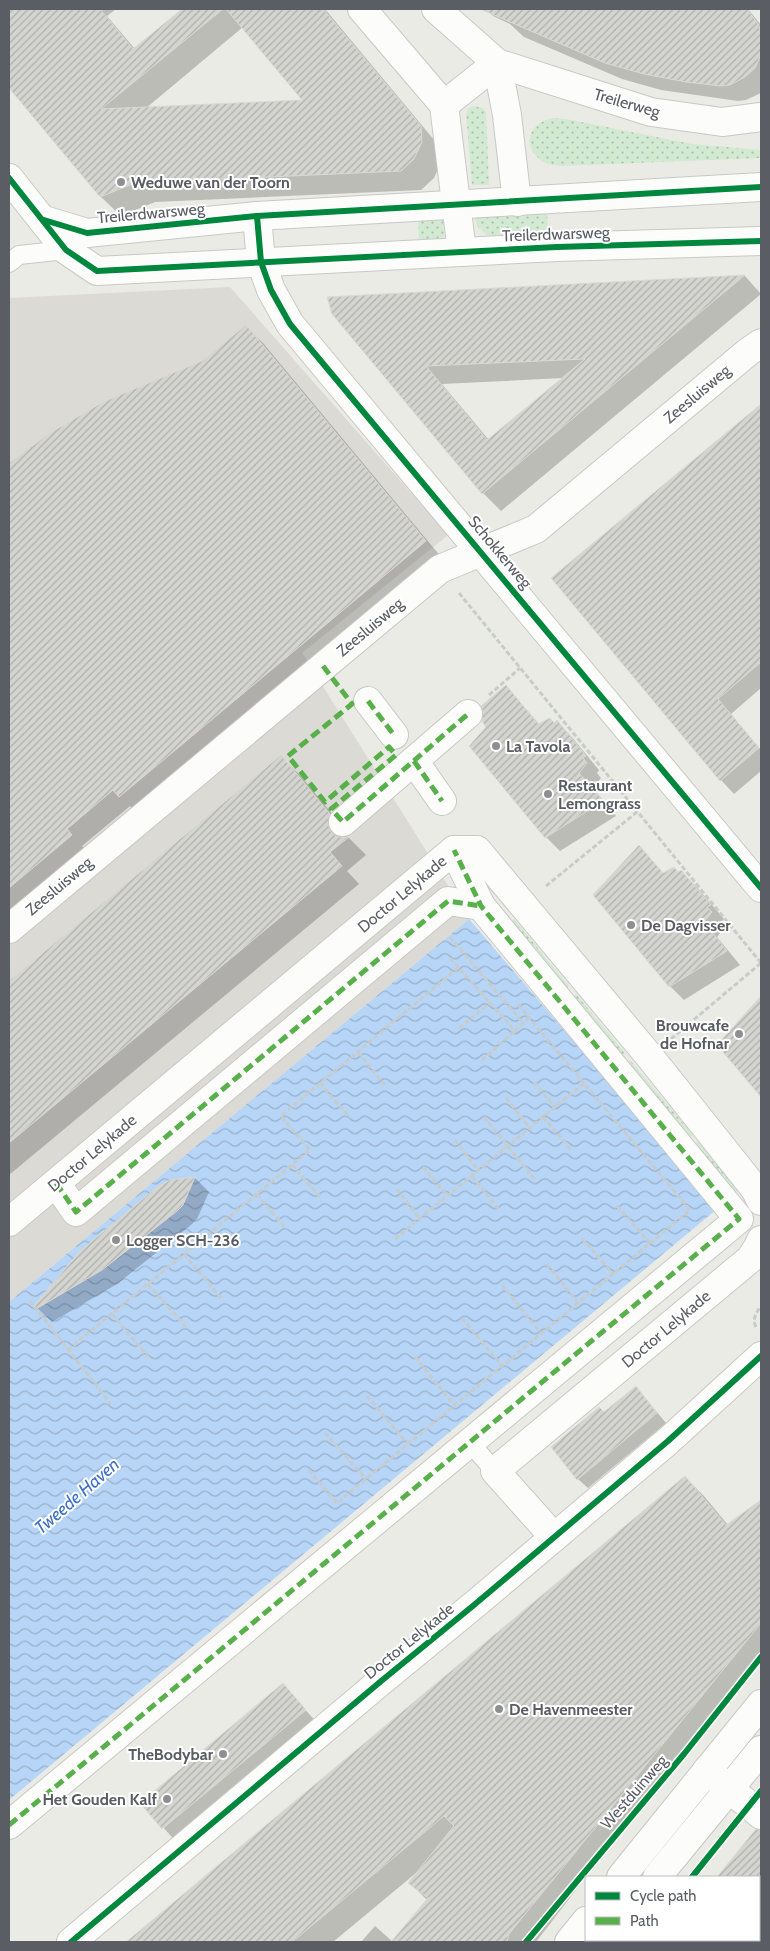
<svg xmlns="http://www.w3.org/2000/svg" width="770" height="1951" font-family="Cabin,sans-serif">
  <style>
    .industrial { fill: #dbdad5 }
    .grass { fill: url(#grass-dots) }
    .water { fill: url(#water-waves) }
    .shadow { fill: #0003; fill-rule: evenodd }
    .building { fill: url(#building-hatch); stroke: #dad9d4; fill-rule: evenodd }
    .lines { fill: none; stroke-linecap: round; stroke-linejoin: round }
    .lane-casing { stroke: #c8c9c7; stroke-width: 20 }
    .street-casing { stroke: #c8c9c7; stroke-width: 30 }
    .secondary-casing { stroke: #c6c7c6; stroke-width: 30 }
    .path { stroke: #c7ccca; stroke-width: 3; stroke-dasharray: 5 2.5; stroke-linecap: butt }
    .lane { stroke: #fcfcfb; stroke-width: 18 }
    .street { stroke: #fcfcfb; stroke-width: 28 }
    .secondary { stroke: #fcfcfb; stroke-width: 28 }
    .quiet { stroke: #58b04a; stroke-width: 5; stroke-dasharray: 10 5; stroke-linecap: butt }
    .cycleway-casing { stroke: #fff; stroke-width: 9 }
    .cycleway { stroke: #00873e; stroke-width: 6 }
    .poi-dot { fill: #8d8f91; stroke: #fff; stroke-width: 2 }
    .labels { text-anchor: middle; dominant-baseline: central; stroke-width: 4; stroke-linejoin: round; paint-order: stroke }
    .street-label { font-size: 16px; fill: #5a5d64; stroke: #fff }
    .poi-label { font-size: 16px; font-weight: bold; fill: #5a5d64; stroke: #fff; text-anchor: start }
    .water-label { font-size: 18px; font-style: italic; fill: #3f71c7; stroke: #fff }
  </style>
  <defs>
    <pattern id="grass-dots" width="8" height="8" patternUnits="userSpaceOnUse" patternTransform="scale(1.25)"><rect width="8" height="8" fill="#d2e9d2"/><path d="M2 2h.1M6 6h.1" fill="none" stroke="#adc0ae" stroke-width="1.8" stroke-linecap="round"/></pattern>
    <pattern id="water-waves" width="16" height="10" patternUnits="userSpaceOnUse" patternTransform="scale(1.25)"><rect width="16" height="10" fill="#b7d5f7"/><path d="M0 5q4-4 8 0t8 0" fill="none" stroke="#98b0cc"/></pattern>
    <pattern id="building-hatch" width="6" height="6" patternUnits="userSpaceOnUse" patternTransform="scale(1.25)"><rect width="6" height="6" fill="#d4d4d0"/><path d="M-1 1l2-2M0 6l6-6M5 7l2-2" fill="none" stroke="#afafac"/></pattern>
  </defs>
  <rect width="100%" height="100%" fill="#ebebe5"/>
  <polygon class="industrial" points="230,287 448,535 302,653 469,919 9,1302 9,298"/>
  <g class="grass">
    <polygon points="473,106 483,108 486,112 489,185 472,185 466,113 468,109"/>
    <path d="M553,118L566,119L692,144L761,150V158L560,166C553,165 544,164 538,158C521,141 532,122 553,118Z"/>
    <polygon points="547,208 548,238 489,237 478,227 474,216"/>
    <polygon points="443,214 444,244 419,245 418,216"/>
    <polygon points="514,919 569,986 560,994 505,927"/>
    <polygon points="576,994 625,1053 616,1061 567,1001"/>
    <polygon points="630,1060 693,1135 683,1142 621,1068"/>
    <polygon points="698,1141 739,1190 730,1198 689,1149"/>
  </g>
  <polygon class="water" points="469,919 717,1209 9,1800 9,1302"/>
  <g class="shadow">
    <path d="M9,9H116L107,16L135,49L184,9H325L440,147L441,162L434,178L421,190L155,202L121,216L101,197L9,87ZM243,27L305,101L145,109Z"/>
    <polygon points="486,9 748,9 761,25 761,93 746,100 738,101 661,90 622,79 524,37 510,24 493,16"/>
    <path d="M745,276L761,294L501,511L483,493L328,298ZM564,378L489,440L442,384Z"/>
    <polygon points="246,327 263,343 442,558 136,812 130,806 82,846 88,852 9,918 9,464 25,451 203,362"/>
    <polygon points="761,406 761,688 731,714 761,750 761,771 734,794 721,780 553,578"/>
    <polygon points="506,686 540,725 554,724 557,722 571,736 599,770 597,773 601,778 593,788 616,816 560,851 546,837 488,727"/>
    <polygon points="281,757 299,774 348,833 346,838 349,838 366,855 347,871 359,884 9,1175 9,983"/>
    <polygon points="639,847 664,874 679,874 681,872 696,886 724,919 721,922 725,927 717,937 740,965 684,1000 670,986"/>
    <polygon points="761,998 761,1095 719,1045"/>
    <polygon points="195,1178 209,1192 197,1219 191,1225 117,1284 52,1322 35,1306 170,1181"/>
    <polygon points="636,1387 666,1423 588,1488 578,1479 604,1414"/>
    <polygon points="685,1477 704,1496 728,1525 761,1501 761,1663 586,1877 536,1942 361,1942 375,1926 393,1942 428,1901 410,1883 416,1873 333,1942 127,1942"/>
    <polygon points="283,1685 319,1725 177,1843 142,1803"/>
    <polygon points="761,1835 761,1942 666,1942 667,1940 759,1940 759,1877 718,1877 752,1836"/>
  </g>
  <g class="building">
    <polygon points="9,9 100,9 133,49 182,9 223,9 101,109 302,100 226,9 323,9 421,126 422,142 414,159 401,171 135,183 100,197 9,88"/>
    <polygon points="480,9 747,9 758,24 761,32 761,54 755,68 745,77 730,85 721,86 686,82 644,74 605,63"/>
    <path d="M745,275L482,494L332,314L327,297ZM585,359L487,440L426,366Z"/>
    <polygon points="246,325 426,541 119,797 113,790 67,829 72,835 9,888 9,463 50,433 103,402 202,361"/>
    <polygon points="761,404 761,662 718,699 759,748 720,781 551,578"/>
    <polygon points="506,685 538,724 550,718 554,723 557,720 586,756 583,758 587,763 579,773 603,801 545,838 469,746 486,727 482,721 483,712 481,706"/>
    <polygon points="281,755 330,814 328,824 331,832 338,837 349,837 330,852 342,866 9,1143 9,981"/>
    <polygon points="639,845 663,873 674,867 678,872 681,870 711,905 707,907 712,912 704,922 727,951 669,987 593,895"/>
    <polygon points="761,996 761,1097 717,1045"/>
    <polygon points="195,1177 183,1205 177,1211 102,1270 36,1309 34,1306 80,1251 156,1188 170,1180"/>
    <polygon points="636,1386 657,1413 577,1480 551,1447 599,1407 604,1412"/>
    <polygon points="685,1476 726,1525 761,1500 761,1623 509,1934 507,1942 391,1942 428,1898 408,1883 454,1826 444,1816 292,1942 126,1942"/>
    <polygon points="283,1683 306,1710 162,1829 140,1803"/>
    <polygon points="756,1829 761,1830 761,1877 717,1877"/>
  </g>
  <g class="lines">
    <g class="lane-casing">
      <g id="lane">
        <polyline points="9,263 19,255 66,250 71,246"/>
        <polyline points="468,1441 495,1471"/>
      </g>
    </g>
    <g class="street-casing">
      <g id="street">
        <polyline points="362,9 444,105 462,252"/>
        <polyline points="436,9 497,63 651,112 722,122 761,117"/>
        <polyline points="497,63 507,115 517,202"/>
        <polyline points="444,105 497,63"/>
        <polyline points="9,178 66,250 97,271 557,247 761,241"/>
        <polyline points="257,216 261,262 271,290 290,324 761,888"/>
        <polyline points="44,220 87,233 257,216 761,187"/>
        <polyline points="368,701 394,735"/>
        <polyline points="414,761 442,801"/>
        <polyline points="343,822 468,714"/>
        <polyline points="9,929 440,569 536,529 748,352 761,343"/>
        <polyline points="56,1183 76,1212 448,901 481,906"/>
        <polyline points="9,1222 454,850 477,850 650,1057 755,1189 761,1201"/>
        <polyline points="554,1537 495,1471 750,1259 758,1247 761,1240"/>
        <polyline points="707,1770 761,1815"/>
        <path d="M9,1825C253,1624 495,1420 739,1219L481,906L454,850"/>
        <polyline points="624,1940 627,1942"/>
        <polyline points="71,1942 380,1682 474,1605 668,1441 761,1356"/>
      </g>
    </g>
    <g class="secondary-casing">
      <g id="secondary">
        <polyline points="621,1877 761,1704"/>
        <polyline points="657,1877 761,1750"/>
        <polyline points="569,1942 586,1921"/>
        <polyline points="604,1942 606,1940"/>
      </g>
    </g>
    <g class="path">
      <polyline points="459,593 761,963"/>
      <polyline points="489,695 520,668"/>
      <polyline points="546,886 637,812"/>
      <polyline points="450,937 523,1023"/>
      <polyline points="450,958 515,1031 529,1018"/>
      <polyline points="459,1028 490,1003"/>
      <polyline points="671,1039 761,963"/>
      <polyline points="358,1052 386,1087"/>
      <polyline points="482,1060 515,1031"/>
      <polyline points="534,1082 555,1107"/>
      <polyline points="320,1083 350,1118"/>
      <polyline points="506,1098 530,1128"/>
      <polyline points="484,1117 536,1181"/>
      <polyline points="543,1117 572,1151"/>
      <polyline points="455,1140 478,1170"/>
      <polyline points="292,1165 321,1198"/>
      <polyline points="423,1167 448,1196"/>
      <polyline points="472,1176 500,1211"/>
      <polyline points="397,1189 420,1219"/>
      <polyline points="257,1194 286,1229"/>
      <polyline points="617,1206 650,1243"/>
      <polyline points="582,1238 613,1274"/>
      <polyline points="395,1239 583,1084"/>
      <polyline points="184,1254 221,1298"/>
      <polyline points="547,1264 578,1303"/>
      <polyline points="148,1284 186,1327"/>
      <polyline points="502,1285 541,1333"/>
      <polyline points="30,1301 111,1404"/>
      <polyline points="112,1314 150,1359"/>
      <polyline points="462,1318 502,1366"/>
      <path d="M756,1327C752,1319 756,1313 761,1306"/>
      <polyline points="68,1350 310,1150 281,1116 459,967"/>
      <polyline points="415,1357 455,1406"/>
      <polyline points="367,1396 408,1444"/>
      <polyline points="325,1433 366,1479"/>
      <polyline points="309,1470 337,1503 690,1210 516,1002"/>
      <polyline points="759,1929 761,1931"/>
    </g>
    <use href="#lane" class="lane"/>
    <use href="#street" class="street"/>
    <use href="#secondary" class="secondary"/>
    <g class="quiet">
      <polyline points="323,666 352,704 288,756 325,802 389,747 396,755 331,809 343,822 468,714"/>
      <polyline points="368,701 394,735"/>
      <polyline points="414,761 442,801"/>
      <polyline points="56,1183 76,1212 448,901 481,906"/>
      <path d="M9,1825C253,1624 495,1420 739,1219L481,906L454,850"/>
    </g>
    <g class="cycleway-casing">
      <g id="cycleway">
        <polyline points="9,178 66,250 97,271 557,247 761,241"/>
        <polyline points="257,216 261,262 271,290 290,324 761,888"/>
        <polyline points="44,220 87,233 257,216 761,187"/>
        <polyline points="692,1877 761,1791"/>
        <polyline points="71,1942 380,1682 474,1605 668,1441 761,1356"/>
        <polyline points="526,1942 684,1754 761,1657"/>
      </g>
    </g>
    <use href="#cycleway" class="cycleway"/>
  </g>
  <g class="poi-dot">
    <circle cx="121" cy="182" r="5"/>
    <circle cx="496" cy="746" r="5"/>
    <circle cx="548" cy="794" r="5"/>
    <circle cx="631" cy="925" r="5"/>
    <circle cx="739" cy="1034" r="5"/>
    <circle cx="116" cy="1240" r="5"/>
    <circle cx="499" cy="1709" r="5"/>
    <circle cx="223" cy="1754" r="5"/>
    <circle cx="167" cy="1799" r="5"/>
  </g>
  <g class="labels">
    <g class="street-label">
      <text transform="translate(627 103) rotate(16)">Treilerweg</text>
      <text transform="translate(151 213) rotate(-5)">Treilerdwarsweg</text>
      <text transform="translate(556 234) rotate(-2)">Treilerdwarsweg</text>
      <text transform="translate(697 394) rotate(-40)">Zeesluisweg</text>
      <text transform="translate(500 552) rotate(50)">Schokkerweg</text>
      <text transform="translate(370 627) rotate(-40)">Zeesluisweg</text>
      <text transform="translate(59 886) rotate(-40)">Zeesluisweg</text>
      <text transform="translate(402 894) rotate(-40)">Doctor Lelykade</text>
      <text transform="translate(92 1153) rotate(-40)">Doctor Lelykade</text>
      <text transform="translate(666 1329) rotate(-40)">Doctor Lelykade</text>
      <text transform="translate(409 1641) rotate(-39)">Doctor Lelykade</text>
      <text transform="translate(634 1792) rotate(-49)">Westduinweg</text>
    </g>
    <g class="poi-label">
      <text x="131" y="182">Weduwe van der Toorn</text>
      <text x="506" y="746">La Tavola</text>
      <text x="558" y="785">Restaurant<tspan x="558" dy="18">Lemongrass</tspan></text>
      <text x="641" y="925">De Dagvisser</text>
      <text x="729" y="1025" text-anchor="end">Brouwcafe<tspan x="729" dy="18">de Hofnar</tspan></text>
      <text x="126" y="1240">Logger SCH-236</text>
      <text x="509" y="1709">De Havenmeester</text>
      <text x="213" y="1754" text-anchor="end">TheBodybar</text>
      <text x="157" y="1799" text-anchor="end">Het Gouden Kalf</text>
    </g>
    <g class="water-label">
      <text transform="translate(77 1496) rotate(-41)">Tweede Haven</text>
    </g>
  </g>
  <rect width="770" height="1951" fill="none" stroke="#5a5d64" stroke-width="20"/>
  <rect x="585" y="1876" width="175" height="65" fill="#ffffff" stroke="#bdbec1"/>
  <rect x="595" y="1892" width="25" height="8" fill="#00873e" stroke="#bdbec1"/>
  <text x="630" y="1901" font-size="15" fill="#5a5d64">Cycle path</text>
  <rect x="595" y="1917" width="25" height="8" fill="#58b04a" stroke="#bdbec1"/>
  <text x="630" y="1926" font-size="15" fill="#5a5d64">Path</text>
</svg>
